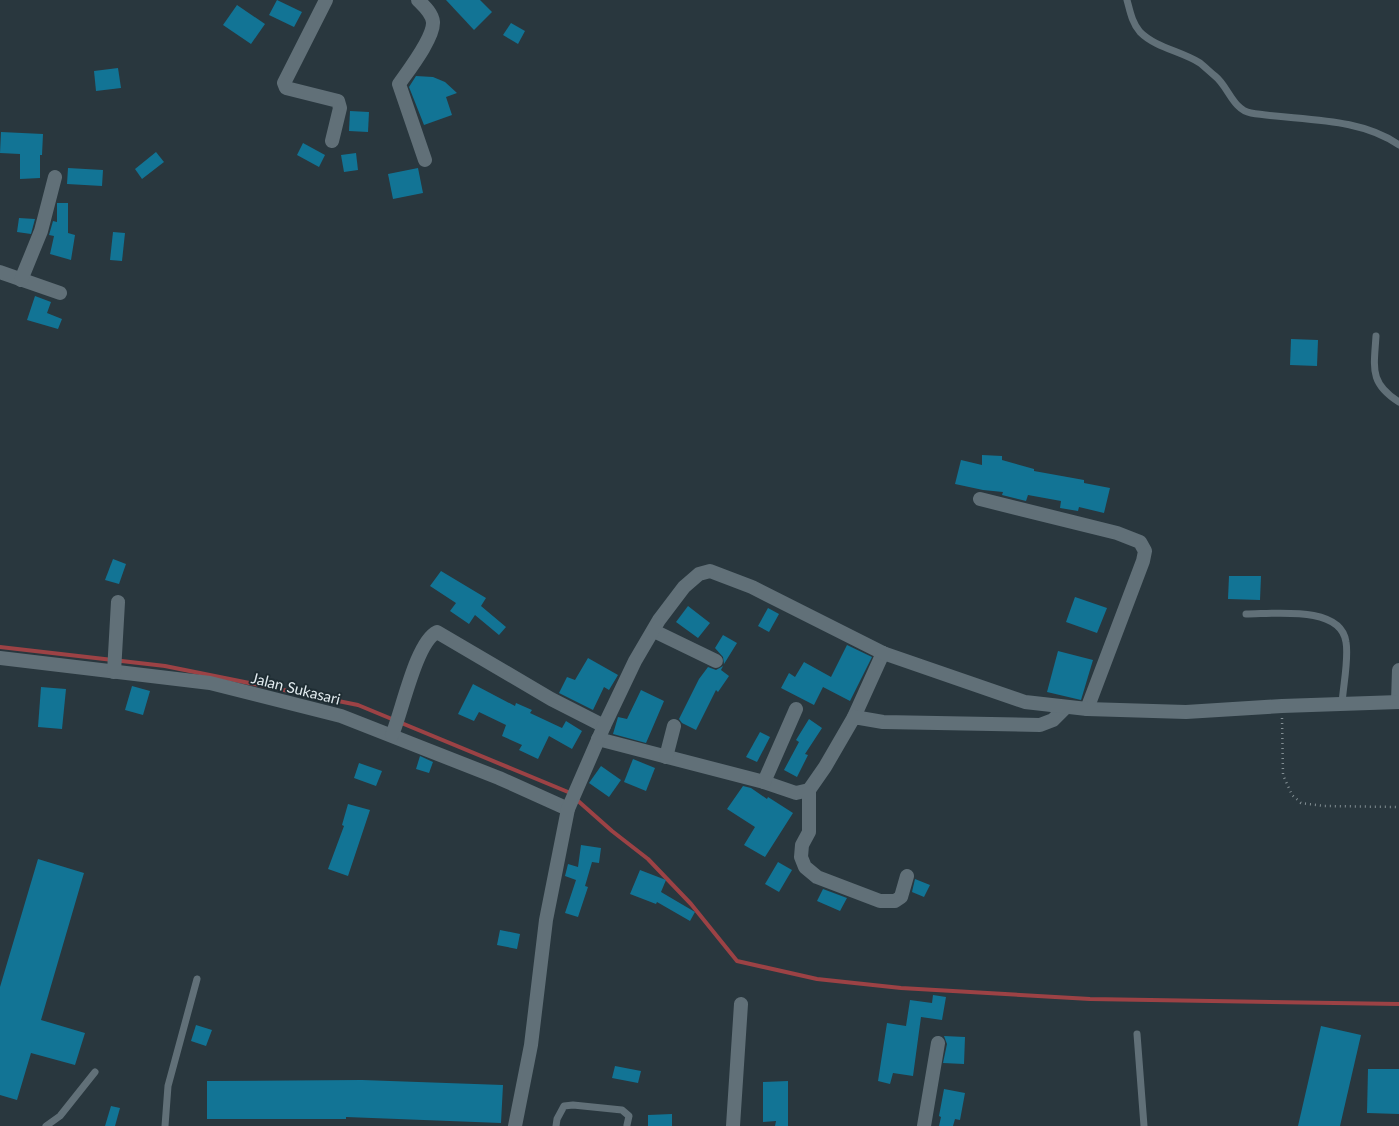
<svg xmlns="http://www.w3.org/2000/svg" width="1399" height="1126" font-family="Lato,sans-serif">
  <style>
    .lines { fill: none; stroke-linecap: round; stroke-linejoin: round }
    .stream { stroke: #9c4245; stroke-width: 4 }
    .building { fill: #127495 }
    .path { stroke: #828e93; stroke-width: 2.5; stroke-dasharray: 1 4; stroke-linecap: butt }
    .service { stroke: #617078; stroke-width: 7 }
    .minor { stroke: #617078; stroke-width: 14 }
    .labels { text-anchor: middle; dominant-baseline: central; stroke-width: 4; stroke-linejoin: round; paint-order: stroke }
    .street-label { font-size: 15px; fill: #e2ebef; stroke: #1f2d33 }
  </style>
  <rect width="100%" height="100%" fill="#29373e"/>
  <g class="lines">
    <polyline class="stream" points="0,647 165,666 358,705 568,792 612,831 648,859 691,904 737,961 817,979 901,988 1090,999 1399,1004"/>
  </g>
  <g class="building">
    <polygon points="277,0 302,12 294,27 269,15"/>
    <polygon points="446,0 480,0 492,12 474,30"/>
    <polygon points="237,5 265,24 251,44 223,25"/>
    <polygon points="511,23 525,31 518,44 503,35"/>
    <polygon points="118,68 121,88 96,91 94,71"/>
    <polygon points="416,76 433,77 445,82 457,93 446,97 452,115 424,125 409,87"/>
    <polygon points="350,111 369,112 368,132 349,131"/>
    <polygon points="1,132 43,134 42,155 40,155 40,178 20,179 20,154 0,153"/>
    <polygon points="303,143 325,155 319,167 297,155"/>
    <polygon points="156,152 164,162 142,179 135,169"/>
    <polygon points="356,153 358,170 344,172 341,155"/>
    <polygon points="68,168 103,170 102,186 67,184"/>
    <polygon points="418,168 423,193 393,199 388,174"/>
    <polygon points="57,203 68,203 68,233 75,235 71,260 50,254 54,236 49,235 53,221 57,222"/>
    <polygon points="19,218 35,219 31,234 17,232"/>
    <polygon points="113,232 125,233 122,261 110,260"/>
    <polygon points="35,296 51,302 47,313 62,319 58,329 27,320"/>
    <polygon points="1291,339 1318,340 1317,366 1290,365"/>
    <polygon points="982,455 1002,456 1002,460 1034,469 1034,471 1084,480 1084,483 1110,488 1104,513 1079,507 1078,511 1060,508 1061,501 1028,495 1026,501 1002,495 1003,492 983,490 955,484 961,460 982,465"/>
    <polygon points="113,559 126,564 119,584 105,580"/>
    <polygon points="441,571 486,598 481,606 506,627 499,635 475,615 469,624 450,611 456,603 430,586"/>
    <polygon points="1229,576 1261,576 1260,600 1228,599"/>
    <polygon points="1075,597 1107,608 1097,633 1066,622"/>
    <polygon points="688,606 710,623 698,638 676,622"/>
    <polygon points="768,608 779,614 769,632 758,626"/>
    <polygon points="723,635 737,643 724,664 723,657 715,648"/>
    <polygon points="847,645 872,657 850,701 823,687 814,705 781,688 789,673 795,677 804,662 831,677"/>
    <polygon points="1058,651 1093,660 1081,700 1047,692"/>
    <polygon points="588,658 618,675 609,690 604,687 593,710 559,693 567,677 575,680"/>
    <polygon points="723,666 721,670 729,676 718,692 716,690 696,730 682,723 679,719 699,679 708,667 716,670"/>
    <polygon points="473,684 515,706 516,703 532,710 530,713 562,728 566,721 582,731 572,749 549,736 538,759 519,750 522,745 502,736 506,725 479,712 474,721 458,714"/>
    <polygon points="132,686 150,691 143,715 125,710"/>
    <polygon points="41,687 66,689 62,729 38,727"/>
    <polygon points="641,690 664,701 646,743 613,734 618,717 627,719"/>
    <polygon points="809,719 822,728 805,754 808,755 797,777 784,770 799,742 796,740"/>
    <polygon points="760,732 770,737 757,762 746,757"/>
    <polygon points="420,756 433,762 429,773 416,769"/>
    <polygon points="633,759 655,768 646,791 624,782"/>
    <polygon points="359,763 382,771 376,786 354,778"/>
    <polygon points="601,766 621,780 609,797 589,783"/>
    <polygon points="743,786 751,788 767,799 768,797 793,813 765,857 744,845 755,827 727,809"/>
    <polygon points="348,804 370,810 348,876 328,869 344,826 342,825"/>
    <polygon points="581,845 601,848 599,863 592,862 585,886 588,887 578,917 565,913 576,880 565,876 568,864 578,867"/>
    <polygon points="38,859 84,873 41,1020 85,1033 75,1065 31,1053 17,1100 0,1095 0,987"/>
    <polygon points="778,862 792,870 779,892 765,884"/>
    <polygon points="640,870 666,880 661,892 695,912 690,921 657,902 656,904 630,894"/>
    <polygon points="915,879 930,885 924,897 912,892"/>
    <polygon points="823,889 847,898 840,911 817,901"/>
    <polygon points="500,930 520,934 517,949 497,945"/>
    <polygon points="933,995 946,997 942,1020 921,1017 913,1076 893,1073 890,1084 878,1081 887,1023 906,1026 910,1000 932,1003"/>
    <polygon points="196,1025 212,1030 206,1046 191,1041"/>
    <polygon points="1321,1026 1361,1035 1340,1126 1298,1126"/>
    <polygon points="944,1036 965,1037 964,1064 943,1063 947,1044"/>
    <polygon points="615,1066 641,1071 638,1083 612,1078"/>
    <polygon points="1368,1069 1399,1069 1399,1114 1367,1113"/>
    <polygon points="362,1080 503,1085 501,1123 346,1117 346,1119 207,1119 207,1081"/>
    <polygon points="788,1081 788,1126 775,1126 776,1121 763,1122 763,1082"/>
    <polygon points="944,1089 965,1093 960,1120 955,1119 953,1126 939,1126 941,1117 939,1116"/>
    <polygon points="111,1106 120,1108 115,1126 105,1126"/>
    <polygon points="672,1114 672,1126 648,1126 648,1115"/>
  </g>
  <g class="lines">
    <polyline class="path" points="1282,718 1283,775 1292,795 1301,803 1324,806 1396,807"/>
    <g class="service">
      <path d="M1127,0C1130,11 1132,23 1140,32C1156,48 1181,51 1200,63C1205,67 1210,72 1215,76C1228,86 1233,110 1251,113C1299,121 1358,116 1399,145"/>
      <path d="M1376,336C1374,368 1369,383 1399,402"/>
      <path d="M1246,614C1274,614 1341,605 1346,642C1349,659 1343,686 1342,704"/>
      <polyline points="1137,1034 1144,1126"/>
      <polyline points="46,1126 60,1116 95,1072"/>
      <polyline points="165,1126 168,1086 197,979"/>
      <polyline points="556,1126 557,1119 564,1106 573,1105 622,1110 629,1116 627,1125"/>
    </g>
    <g class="minor">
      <polyline points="326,0 284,83 286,88 338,101 340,108 332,141"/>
      <path d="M418,0C424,6 432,13 433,22C434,38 408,71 399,84L425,160"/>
      <polyline points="0,272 60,293"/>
      <polyline points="21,280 41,231 55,177"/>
      <polyline points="980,499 1117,533 1140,542 1145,551 1143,561 1087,709"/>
      <polyline points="654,631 716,661"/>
      <polyline points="0,658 210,683 341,716 499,778 568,809"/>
      <polyline points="114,672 118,602"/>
      <polyline points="1398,702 1399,670"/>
      <polyline points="854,717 883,653"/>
      <path d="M392,735C402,712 416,642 437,632L551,699L604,726"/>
      <polyline points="598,739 764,782 796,793 809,790"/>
      <polyline points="666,757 674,726"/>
      <polyline points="764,782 796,709"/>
      <polyline points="907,876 901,897 895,901 880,901 817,877 805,867 801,857 802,845 809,832 809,790 825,767 854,717 883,722 1040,725 1053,720 1066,707"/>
      <polyline points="515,1126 531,1045 546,920 568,809 604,726 635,661 659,620 684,587 699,574 710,571 752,587 883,653 1025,702 1087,709 1186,712 1282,706 1399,702"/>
      <polyline points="733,1126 741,1004"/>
      <polyline points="924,1126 938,1043"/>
    </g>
  </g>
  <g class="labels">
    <g class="street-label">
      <text transform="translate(296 688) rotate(14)">Jalan Sukasari</text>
    </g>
  </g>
</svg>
